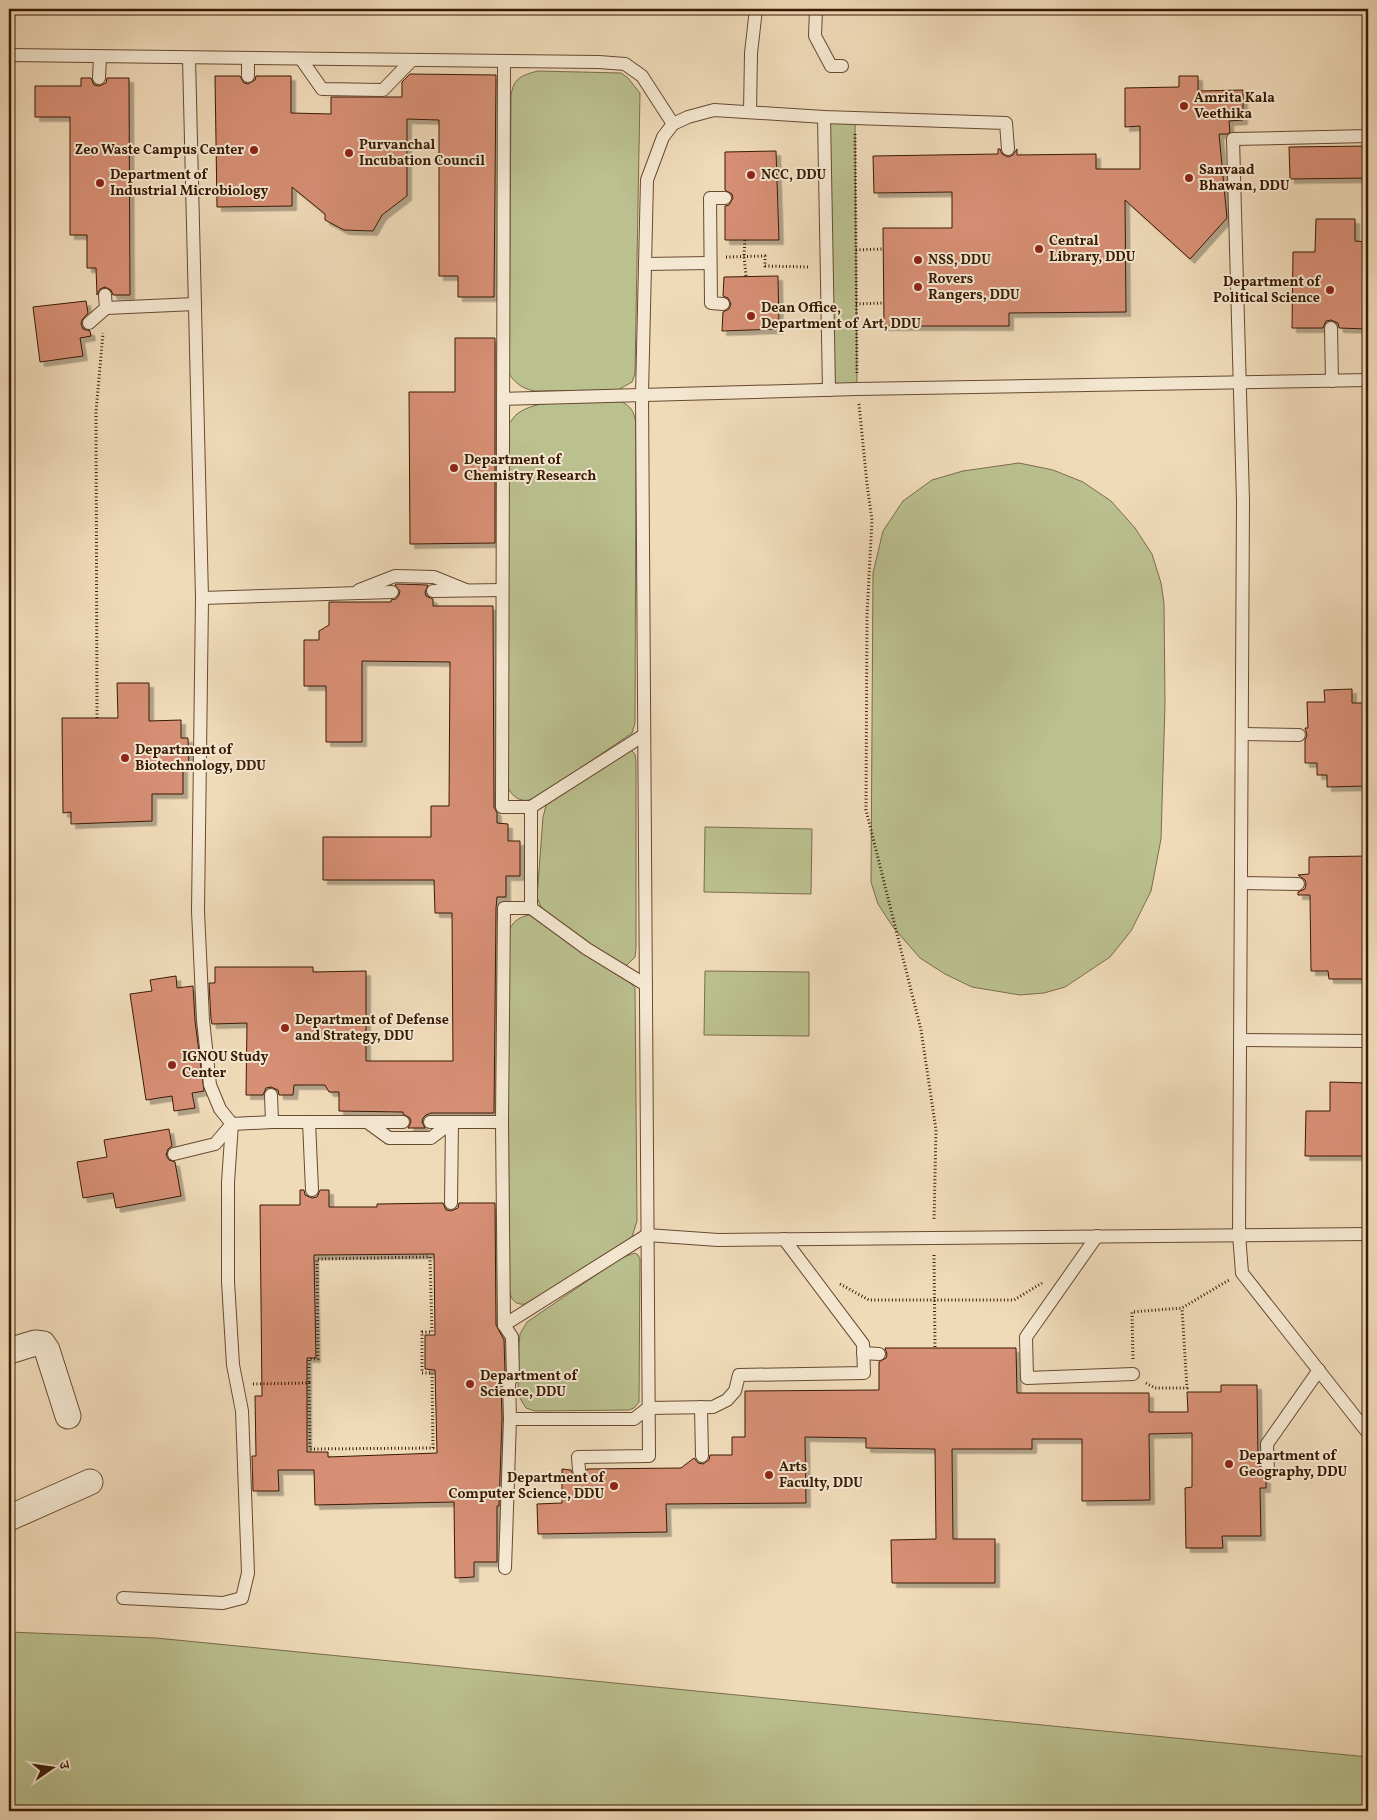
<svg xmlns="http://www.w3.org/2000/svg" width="1377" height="1820" font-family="Vollkorn,'Noto Serif Devanagari',serif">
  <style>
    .green { fill: #bbc08f; stroke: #7a6d4a }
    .building { fill: #d78f75; stroke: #391a04; fill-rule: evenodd; filter: url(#shadow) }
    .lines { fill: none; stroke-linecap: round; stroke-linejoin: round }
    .service-casing { stroke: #674a31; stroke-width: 14 }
    .minor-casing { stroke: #674a31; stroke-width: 27 }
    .path { stroke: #391a04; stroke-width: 3; stroke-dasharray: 1 2.5; stroke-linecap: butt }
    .service { stroke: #f5e8d2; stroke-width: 12 }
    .minor { stroke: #f5e8d2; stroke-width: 25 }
    .poi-dot { fill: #8f2418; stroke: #f5e8d2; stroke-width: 2 }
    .labels { text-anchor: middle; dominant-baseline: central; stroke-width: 4; stroke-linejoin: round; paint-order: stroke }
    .poi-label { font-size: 14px; font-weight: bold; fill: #391a04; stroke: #f5e8d2; text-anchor: start }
  </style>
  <defs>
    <filter id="shadow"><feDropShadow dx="4.5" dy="4.5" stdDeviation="0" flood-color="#0004"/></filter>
  </defs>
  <rect width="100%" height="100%" fill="#f0dbb9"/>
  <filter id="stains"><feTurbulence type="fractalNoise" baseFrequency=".004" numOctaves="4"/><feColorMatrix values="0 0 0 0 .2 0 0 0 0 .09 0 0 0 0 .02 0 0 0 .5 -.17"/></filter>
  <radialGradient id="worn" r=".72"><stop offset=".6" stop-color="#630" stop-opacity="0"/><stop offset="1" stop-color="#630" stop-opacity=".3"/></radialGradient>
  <g class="green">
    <path d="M538,71L621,73L628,78L640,93L635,374L632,382L618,390L534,391C522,388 516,384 509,374L511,96C513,78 522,75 538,71Z"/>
    <polygon points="824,117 855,118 857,389 829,390"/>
    <path d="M618,400C630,405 635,411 636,425L635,723L632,733L538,797C521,805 512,798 505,782L509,423C512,421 514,416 517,414C538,397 591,401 618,400Z"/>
    <polygon points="1019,463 1053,470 1083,482 1111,501 1135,528 1152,554 1161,583 1164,603 1165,704 1161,839 1151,891 1131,931 1110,957 1065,987 1044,993 1020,995 972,987 945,974 920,958 893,927 878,904 871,882 873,573 883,531 903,501 932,480 963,471"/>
    <polygon points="631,750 635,754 636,761 636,948 635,957 627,965 621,965 549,917 540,905 537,897 543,817 547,802"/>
    <polygon points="705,827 812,829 811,894 704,892"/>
    <path d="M529,915L536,916L627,979L635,988L637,1221L631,1240L532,1303C515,1307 510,1301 509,1285L508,932C513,922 517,918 529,915Z"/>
    <polygon points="705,971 809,972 809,1036 704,1035"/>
    <polygon points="635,1253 638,1255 640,1259 639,1402 634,1408 629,1410 535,1411 526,1408 518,1395 519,1344 520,1334 527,1322 621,1258"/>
    <polygon points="9,1632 156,1638 1368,1757 1368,1811 9,1811"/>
  </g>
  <g class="building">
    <polygon points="410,74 496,75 494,297 458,297 458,276 439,276 439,120 407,119 407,196 382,215 373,231 344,230 325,220 325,214 292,187 292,206 217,207 215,76 240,76 244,83 248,84 255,80 256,76 291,76 291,113 331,114 331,97 402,97 402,82"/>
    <polygon points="1179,76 1198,76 1198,91 1243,90 1243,120 1229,121 1230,132 1227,134 1219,134 1227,218 1190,259 1125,200 1126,312 1009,313 1009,326 884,326 883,228 952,228 952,192 874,193 873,156 998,154 998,149 1000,149 1002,154 1008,157 1013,155 1017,149 1017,155 1096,154 1096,169 1140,169 1140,126 1125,127 1125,88 1179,87"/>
    <polygon points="81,78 91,78 94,85 99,86 106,83 107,78 129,78 130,295 113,295 111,290 105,287 100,289 97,295 96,268 87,268 87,235 70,235 70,117 35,117 35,86 81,86"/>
    <polygon points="1368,146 1368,178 1290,179 1289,147"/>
    <polygon points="776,151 779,240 725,240 725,206 729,205 733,198 732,194 725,190 725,152"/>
    <polygon points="1316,219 1355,219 1355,241 1368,242 1368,329 1339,328 1338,323 1331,320 1326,321 1323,328 1292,328 1293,252 1315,252"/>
    <polygon points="778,276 779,329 722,331 723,312 729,309 731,304 728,298 723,296 724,277"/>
    <polygon points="86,301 88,313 82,320 81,324 83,329 90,331 91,336 80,338 83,356 40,362 33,307"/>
    <polygon points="455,338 495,338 495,543 410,544 409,392 455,392"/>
    <polygon points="396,584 428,585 425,592 426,596 433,599 433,606 493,606 494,807 497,813 497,823 508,824 508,841 520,841 520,876 506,876 506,897 497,897 496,908 494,1113 431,1113 426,1115 423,1118 422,1122 425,1128 408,1128 411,1122 410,1118 403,1114 403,1112 339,1111 339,1092 329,1092 325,1085 294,1085 293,1095 279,1095 278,1090 271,1087 266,1088 263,1095 246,1095 247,1023 212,1024 211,1019 209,983 215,983 215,967 313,967 313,972 366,971 366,1061 453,1061 452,913 435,913 434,880 323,880 323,837 431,837 431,806 449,806 450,662 362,661 362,742 326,742 326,686 304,686 304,640 319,640 319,631 329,625 329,602 391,602 391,600 396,599 399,595 400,591 395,585"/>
    <polygon points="117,683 149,683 149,721 181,720 181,738 188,738 189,766 183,766 183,794 152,794 152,821 71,824 71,812 63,813 62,718 118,718"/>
    <polygon points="1352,689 1352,703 1368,703 1367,786 1327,787 1327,775 1317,775 1317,763 1305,763 1305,740 1307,735 1305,728 1308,728 1307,702 1325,702 1324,690"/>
    <polygon points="1368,856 1368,975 1367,975 1367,979 1329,979 1328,971 1311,971 1310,895 1298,895 1298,892 1305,889 1306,884 1305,880 1298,875 1309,874 1309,857"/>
    <polygon points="176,976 177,988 193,986 195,1021 204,1091 192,1093 195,1108 174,1111 172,1096 146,1100 130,994 152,991 150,980"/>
    <polygon points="1330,1082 1368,1083 1368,1156 1305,1156 1306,1111 1330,1111"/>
    <polygon points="169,1129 172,1146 168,1149 166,1155 169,1160 175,1162 181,1196 116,1208 113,1193 83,1198 77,1162 107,1157 104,1140"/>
    <path d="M300,1190H304L305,1195L312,1198L317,1197L320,1190H329V1207H377V1204L443,1203L446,1210L451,1211L458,1208L459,1203H495L496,1325L504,1340L505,1374L501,1382L502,1419L499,1506H497V1562H474V1577L455,1578L454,1502L315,1505L314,1470H278L279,1491H253L252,1456H256L255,1396H262L260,1205H300ZM434,1254L435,1335H425V1369L435,1370L437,1453L328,1457V1452H307V1358H316L314,1255Z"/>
    <polygon points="885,1348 1016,1348 1017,1393 1149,1393 1149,1412 1188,1412 1187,1392 1221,1392 1221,1385 1257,1385 1258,1456 1259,1456 1260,1466 1258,1471 1262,1478 1266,1479 1266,1488 1260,1488 1261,1536 1222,1536 1223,1548 1186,1548 1185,1488 1192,1487 1192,1433 1149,1434 1150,1500 1082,1501 1082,1439 1032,1439 1032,1449 952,1449 953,1539 995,1539 995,1583 892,1583 891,1540 936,1539 935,1449 866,1448 866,1438 805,1437 806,1503 666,1504 667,1532 538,1534 537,1504 562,1503 562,1469 571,1470 573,1475 580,1478 586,1474 587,1469 681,1468 694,1458 698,1463 703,1464 709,1460 710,1455 732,1455 732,1437 745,1437 745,1391 879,1390 879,1362 886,1358 887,1354"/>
  </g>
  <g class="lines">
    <g class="service-casing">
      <g id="service">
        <polyline points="816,9 815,36 831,66 842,66"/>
        <polyline points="9,55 599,62 625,64 642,76 673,124"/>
        <polyline points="189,58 202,598 198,911 203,1020 210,1085 220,1109 232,1124 272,1122 403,1122"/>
        <polyline points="301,59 322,89 383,90 412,60"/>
        <polyline points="504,62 502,807 531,807 531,908 504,908 502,1122 504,1325 512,1337 513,1376 509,1382 510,1419 505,1568"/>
        <polyline points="248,76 248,59"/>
        <polyline points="99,78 100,57"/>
        <polyline points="750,112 751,53 756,9"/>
        <polyline points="824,117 829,390"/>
        <polyline points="1368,136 1233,139 1243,501 1239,1234 1242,1273 1368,1433"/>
        <polyline points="645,264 710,263"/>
        <polyline points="723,304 711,303 710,198 725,198"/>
        <polyline points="106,308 195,304"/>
        <polyline points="89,323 106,308 105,295"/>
        <polyline points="1331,328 1332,381"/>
        <polyline points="503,399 857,389 1368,380"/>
        <polyline points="359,590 395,576 434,577 466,590"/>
        <polyline points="433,591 502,590"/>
        <polyline points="202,598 392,592"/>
        <polyline points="1242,734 1299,735"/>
        <polyline points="531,807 644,735"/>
        <polyline points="1241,883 1298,884"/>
        <polyline points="531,908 587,949 646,985"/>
        <polyline points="1241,1040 1368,1041"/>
        <polyline points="271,1095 272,1122"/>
        <polyline points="309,1122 312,1190"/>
        <polyline points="367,1122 389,1138 431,1138 452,1122"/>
        <polyline points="430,1122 502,1122"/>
        <polyline points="174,1154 215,1144 232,1124"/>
        <polyline points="451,1203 452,1122"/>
        <polyline points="1097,1236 1026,1337 1027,1378 1133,1374"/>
        <polyline points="504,1325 647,1235 718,1240 1368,1234"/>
        <polyline points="863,1353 879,1354"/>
        <polyline points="701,1407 702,1456"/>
        <polyline points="510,1419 634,1419 648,1408 713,1407 727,1400 735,1391 739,1375 864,1373 863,1344 784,1239"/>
        <polyline points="579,1470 578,1457 649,1456 642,394 647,180 663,137 673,124 688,117 714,110 824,117 1006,123 1008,149"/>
        <polyline points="1266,1471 1268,1471 1267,1444 1319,1370"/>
        <polyline points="123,1598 223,1603 242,1598 248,1573 242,1411 233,1365 228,1282 228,1182 232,1124"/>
      </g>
    </g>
    <g class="minor-casing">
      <g id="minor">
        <polyline points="9,1351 35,1343 43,1344 47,1350 68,1416"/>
        <polyline points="9,1518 90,1482"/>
      </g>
    </g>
    <g class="path">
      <polyline points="855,134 857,373"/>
      <polyline points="745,240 744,256 746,276"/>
      <polyline points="856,250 883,249"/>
      <polyline points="726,257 765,256 765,266 810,267"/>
      <polyline points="856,304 884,303"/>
      <polyline points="859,404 867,484 872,520 867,615 866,810 921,1030 936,1130 934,1221"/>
      <polyline points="97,718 96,412 103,333"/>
      <polyline points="934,1255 935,1348"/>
      <polyline points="840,1284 869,1300 1014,1300 1042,1283"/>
      <polyline points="1133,1359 1132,1312 1182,1308 1229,1280"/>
      <polyline points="1146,1383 1155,1388 1187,1388 1182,1308"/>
      <polyline points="253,1384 309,1383 310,1449 433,1448 432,1373 422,1373 422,1332 432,1332 430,1257 317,1259 318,1359 309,1359 309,1383"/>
    </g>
    <use href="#service" class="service"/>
    <use href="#minor" class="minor"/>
  </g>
  <g class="poi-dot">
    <circle cx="1184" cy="106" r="5"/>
    <circle cx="254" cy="150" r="5"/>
    <circle cx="349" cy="153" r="5"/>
    <circle cx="751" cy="175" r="5"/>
    <circle cx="1189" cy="178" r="5"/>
    <circle cx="100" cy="183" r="5"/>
    <circle cx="1039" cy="249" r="5"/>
    <circle cx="918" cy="260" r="5"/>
    <circle cx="918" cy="287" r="5"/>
    <circle cx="1330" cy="290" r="5"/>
    <circle cx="751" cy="316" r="5"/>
    <circle cx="454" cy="468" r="5"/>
    <circle cx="125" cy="758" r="5"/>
    <circle cx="285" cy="1028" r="5"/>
    <circle cx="172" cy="1065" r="5"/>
    <circle cx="470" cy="1384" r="5"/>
    <circle cx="1229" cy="1464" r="5"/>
    <circle cx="769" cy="1475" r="5"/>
    <circle cx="614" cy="1486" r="5"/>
  </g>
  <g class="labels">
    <g class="poi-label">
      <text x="1194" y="98">Amrita Kala<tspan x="1194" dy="16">Veethika</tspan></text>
      <text x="359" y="145">Purvanchal<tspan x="359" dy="16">Incubation Council</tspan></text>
      <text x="244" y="150" text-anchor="end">Zeo Waste Campus Center</text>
      <text x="1199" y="170">Sanvaad<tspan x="1199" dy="16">Bhawan, DDU</tspan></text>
      <text x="110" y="175">Department of<tspan x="110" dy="16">Industrial Microbiology</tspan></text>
      <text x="761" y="175">NCC, DDU</text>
      <text x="1049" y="241">Central<tspan x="1049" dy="16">Library, DDU</tspan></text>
      <text x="928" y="260">NSS, DDU</text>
      <text x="928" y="279">Rovers<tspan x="928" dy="16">Rangers, DDU</tspan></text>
      <text x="1320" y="282" text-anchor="end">Department of<tspan x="1320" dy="16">Political Science</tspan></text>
      <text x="761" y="308">Dean Office,<tspan x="761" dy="16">Department of Art, DDU</tspan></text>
      <text x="464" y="460">Department of<tspan x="464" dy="16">Chemistry Research</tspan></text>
      <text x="135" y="750">Department of<tspan x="135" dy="16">Biotechnology, DDU</tspan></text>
      <text x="295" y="1020">Department of Defense<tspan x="295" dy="16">and Strategy, DDU</tspan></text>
      <text x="182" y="1057">IGNOU Study<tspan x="182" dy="16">Center</tspan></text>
      <text x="480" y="1376">Department of<tspan x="480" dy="16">Science, DDU</tspan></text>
      <text x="1239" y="1456">Department of<tspan x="1239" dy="16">Geography, DDU</tspan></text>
      <text x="779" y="1467">Arts<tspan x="779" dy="16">Faculty, DDU</tspan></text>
      <text x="604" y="1478" text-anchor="end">Department of<tspan x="604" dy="16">Computer Science, DDU</tspan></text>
    </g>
  </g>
  <rect width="1377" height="1820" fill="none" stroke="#f0dbb9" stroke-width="30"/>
  <rect x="10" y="10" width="1357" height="1800" fill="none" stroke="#391a04" stroke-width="2.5"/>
  <rect x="15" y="15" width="1347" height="1790" fill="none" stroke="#391a04"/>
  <g transform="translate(52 1768) rotate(77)" stroke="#f5e8d2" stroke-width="4" paint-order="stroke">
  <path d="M0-4L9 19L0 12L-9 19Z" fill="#391a04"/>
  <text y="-8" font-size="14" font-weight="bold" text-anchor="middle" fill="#391a04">उ</text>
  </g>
  <rect width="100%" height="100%" filter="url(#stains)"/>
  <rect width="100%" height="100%" fill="url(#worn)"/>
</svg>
